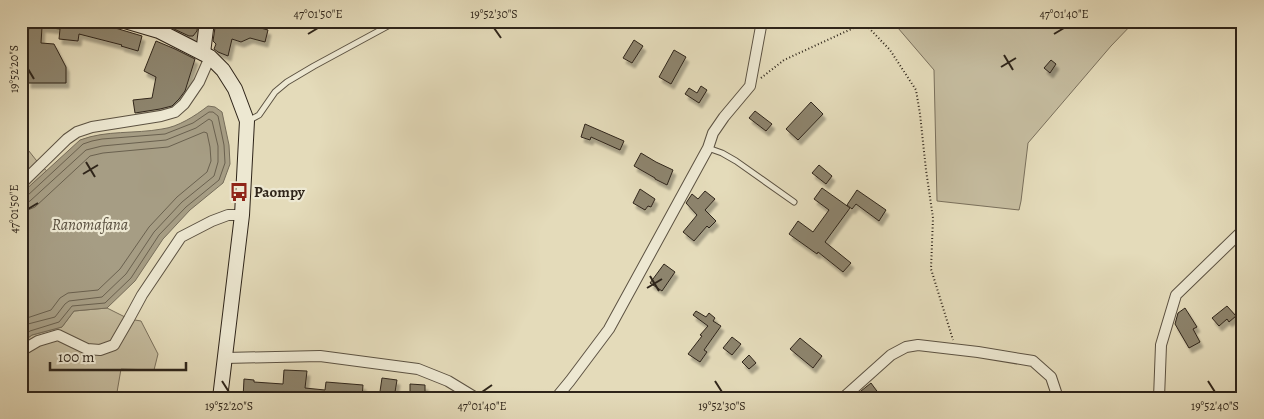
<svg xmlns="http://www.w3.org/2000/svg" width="1264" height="419" font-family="Alegreya,serif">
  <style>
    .green { fill: #c5bc9f; stroke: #7a705c }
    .water { fill: #a69d84; stroke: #766d5a }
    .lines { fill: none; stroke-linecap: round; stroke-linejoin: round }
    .shore { stroke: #6a614f; stroke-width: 1 }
    .building { fill: #8d846d; stroke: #2f251a; filter: url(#shadow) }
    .lane-casing { stroke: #5c5242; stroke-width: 7 }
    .street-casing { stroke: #5c5242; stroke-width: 12 }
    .secondary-casing { stroke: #2f251a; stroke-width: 16 }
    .path { stroke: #2f251a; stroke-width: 2; stroke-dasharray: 1 2.5; stroke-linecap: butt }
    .lane { stroke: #ede8d2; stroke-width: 5 }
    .street { stroke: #ede8d2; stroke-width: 10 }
    .secondary { stroke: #ede8d2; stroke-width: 14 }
    .ticks { fill: none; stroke: #2f251a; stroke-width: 2 }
    .labels { text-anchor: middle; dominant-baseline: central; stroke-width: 4.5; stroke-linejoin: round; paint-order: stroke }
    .poi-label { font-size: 15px; font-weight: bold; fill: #2f251a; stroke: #ede8d2; text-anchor: start }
    .water-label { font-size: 16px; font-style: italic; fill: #594f3f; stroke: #ede8d2 }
    .neatline { fill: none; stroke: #2f251a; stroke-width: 2 }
    .ticks-label { font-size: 12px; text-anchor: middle; fill: #2f251a }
  </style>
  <defs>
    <filter id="shadow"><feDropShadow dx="3" dy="5" stdDeviation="1" flood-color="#0004"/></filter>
  </defs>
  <rect width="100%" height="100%" fill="#e4dbba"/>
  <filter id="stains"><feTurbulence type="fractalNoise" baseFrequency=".004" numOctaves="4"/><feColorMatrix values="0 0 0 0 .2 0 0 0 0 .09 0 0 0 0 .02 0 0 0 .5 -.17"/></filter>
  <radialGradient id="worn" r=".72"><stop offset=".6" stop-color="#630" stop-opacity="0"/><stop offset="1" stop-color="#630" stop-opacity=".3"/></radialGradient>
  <g class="green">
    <polygon points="892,21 1135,21 1111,46 1028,143 1021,201 1019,210 937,201 934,70"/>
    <polygon points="21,141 40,165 47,171 21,194"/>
    <polygon points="107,308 129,319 141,321 158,354 154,370 121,369 116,398 22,398 21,343 32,335 62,327 74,311"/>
  </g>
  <path class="water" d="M208,106L215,107L222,112L229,145L230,164L223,183L190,210L163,239L135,281L107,308L74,311L62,327L32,335L21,343V194L80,140C106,130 135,134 162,129C178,127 195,116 208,106Z"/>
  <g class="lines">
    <g class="shore">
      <polyline points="21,197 27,196 83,144 92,141 102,139 165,134 193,123 209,112 213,112 218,116 224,145 225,163 219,180 186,207 159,235 131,278 105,303 72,306 59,322 30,331 21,337"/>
      <polyline points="21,204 26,203 30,201 86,150 102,146 166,140 196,128 209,119 212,121 218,146 218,162 214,176 182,202 154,232 126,274 102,297 69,301 65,304 55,317 28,324 21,329"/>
      <polyline points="21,211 28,210 35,207 90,156 103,153 168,147 204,132 207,133 210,147 211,161 207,172 177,197 149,227 120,269 98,290 68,293 60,298 51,310 21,320"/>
    </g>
  </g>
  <g class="building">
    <polygon points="30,21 92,21 142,36 138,51 121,46 122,45 79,34 78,41 59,39 60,29 42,27 41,43 54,44 66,67 66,83 28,83 28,34"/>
    <polygon points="157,21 198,21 197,31 193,36 189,36"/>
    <polygon points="216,21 255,21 253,26 268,30 265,42 250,38 241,42 232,39 228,56 218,52 214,49 216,44 213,41"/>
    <polygon points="634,40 643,46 632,63 623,58"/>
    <polygon points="156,41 175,49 195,59 185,91 179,99 172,106 160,109 135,113 133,100 152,98 156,77 144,71"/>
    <polygon points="674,50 686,57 671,84 659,77"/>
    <polygon points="1051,60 1056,64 1050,73 1044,68"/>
    <polygon points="701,86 707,90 699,103 685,94 689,88 697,93"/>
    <polygon points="811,102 823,114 798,140 786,129"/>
    <polygon points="755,111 772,124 766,131 749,118"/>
    <polygon points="585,124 624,141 620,150 591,137 590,140 581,137"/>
    <polygon points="641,153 656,162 673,170 667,185 655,179 655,178 634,166"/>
    <polygon points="819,165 832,176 826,184 812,173"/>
    <polygon points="822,188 850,208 825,242 851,263 843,272 818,252 817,254 789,234 798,221 813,232 829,210 814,199"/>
    <polygon points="640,189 655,199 651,207 648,206 645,210 633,203"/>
    <polygon points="857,190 886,210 879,221 856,204 852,209 847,205"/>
    <polygon points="705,191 715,199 705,210 716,221 709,228 707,226 694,241 683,232 697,215 686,203 692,194 698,199"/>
    <polygon points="664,264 675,272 662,291 650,283"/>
    <polygon points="1227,306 1236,316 1229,322 1227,319 1219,326 1212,318"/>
    <polygon points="1185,308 1197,327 1193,329 1200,342 1189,348 1175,324 1178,313"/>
    <polygon points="696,311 706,317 709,313 715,318 713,321 721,326 704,350 707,352 700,362 688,354 702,336 700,335 708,326 693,315"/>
    <polygon points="732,337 741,344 732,355 723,348"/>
    <polygon points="800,338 822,356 813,368 790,349"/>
    <polygon points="749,355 756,363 749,369 742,362"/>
    <polygon points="284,370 307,371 305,388 325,390 326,382 363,385 362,398 282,398 257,396 257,398 243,398 244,379 254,380 254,382 283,384"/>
    <polygon points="382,378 397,380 394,398 379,398"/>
    <polygon points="871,383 879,394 874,398 866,398 861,391"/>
    <polygon points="410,384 425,385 425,396 410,395"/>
  </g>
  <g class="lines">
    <g class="lane-casing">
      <g id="lane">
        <polyline points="248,121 259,115 275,92 287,82 314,66 397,21"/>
        <polyline points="708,148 722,153 736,161 794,202"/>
      </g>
    </g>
    <g class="street-casing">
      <g id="street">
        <polyline points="21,184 67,139 77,132 92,127 161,116 175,112 184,104 199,82 210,57"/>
        <polyline points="21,351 38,341 58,335 87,349 100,350 114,345 129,319 142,295 181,237 212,221 228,215 242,215"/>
        <polyline points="225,358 320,356 418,369 448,381 476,398"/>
        <polyline points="556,398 570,381 609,329 708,148 713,133 724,117 750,86 762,21"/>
        <polyline points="843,398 891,355 906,347 918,345 978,352 1033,361 1051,377 1058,398"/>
        <polyline points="1159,398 1161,345 1176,295 1243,230"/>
      </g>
    </g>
    <g class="secondary-casing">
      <g id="secondary">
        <polyline points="125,21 159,31 210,57 223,70 235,89 247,121 242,215 220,398"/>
        <polyline points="203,53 207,21"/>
      </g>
    </g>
    <polyline class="path" points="761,78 784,60 860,25 867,26 890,50 916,90 920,114 926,170 933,218 931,269 953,340"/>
    <use href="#lane" class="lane"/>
    <use href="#street" class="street"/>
    <use href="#secondary" class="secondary"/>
  </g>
  <path class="ticks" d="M494,28L501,38M308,34L318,28M1054,34L1064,28M1004,55L1013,70M1001,67L1016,58M28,69L34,79M86,162L95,177M83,174L98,165M28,209L38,203M650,276L659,291M647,288L662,279M222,381L229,392M715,381L722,392M1208,381L1215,392M482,392L492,385"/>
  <defs>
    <g id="bus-bare" transform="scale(1.5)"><path d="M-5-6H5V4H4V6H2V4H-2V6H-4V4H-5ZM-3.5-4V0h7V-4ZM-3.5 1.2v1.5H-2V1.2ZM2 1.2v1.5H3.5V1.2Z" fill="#8f2418" stroke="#ede8d2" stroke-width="2.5" paint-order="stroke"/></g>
  </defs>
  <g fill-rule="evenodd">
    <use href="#bus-bare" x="239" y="192"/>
  </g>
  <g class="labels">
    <g class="poi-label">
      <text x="254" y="192">Paompy</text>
    </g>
    <g class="water-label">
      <text x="90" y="225">Ranomafana</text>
    </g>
  </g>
  <rect width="1264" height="419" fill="none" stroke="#e4dbba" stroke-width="55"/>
  <path d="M50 362v8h136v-8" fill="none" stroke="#2f251a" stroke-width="2.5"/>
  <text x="58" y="362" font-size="15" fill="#2f251a" stroke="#ede8d2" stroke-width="4" paint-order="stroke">100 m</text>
  <rect x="28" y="28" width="1208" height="364" class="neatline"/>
  <g class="ticks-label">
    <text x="318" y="18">47°01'50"E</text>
    <text x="494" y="18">19°52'30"S</text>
    <text x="1064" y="18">47°01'40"E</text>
    <text transform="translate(14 69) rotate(-90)" y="4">19°52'20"S</text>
    <text transform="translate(14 209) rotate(-90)" y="4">47°01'50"E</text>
    <text x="229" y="410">19°52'20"S</text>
    <text x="482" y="410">47°01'40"E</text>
    <text x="722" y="410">19°52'30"S</text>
    <text x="1215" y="410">19°52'40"S</text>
  </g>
  <rect width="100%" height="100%" filter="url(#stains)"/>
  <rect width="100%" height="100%" fill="url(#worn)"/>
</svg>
